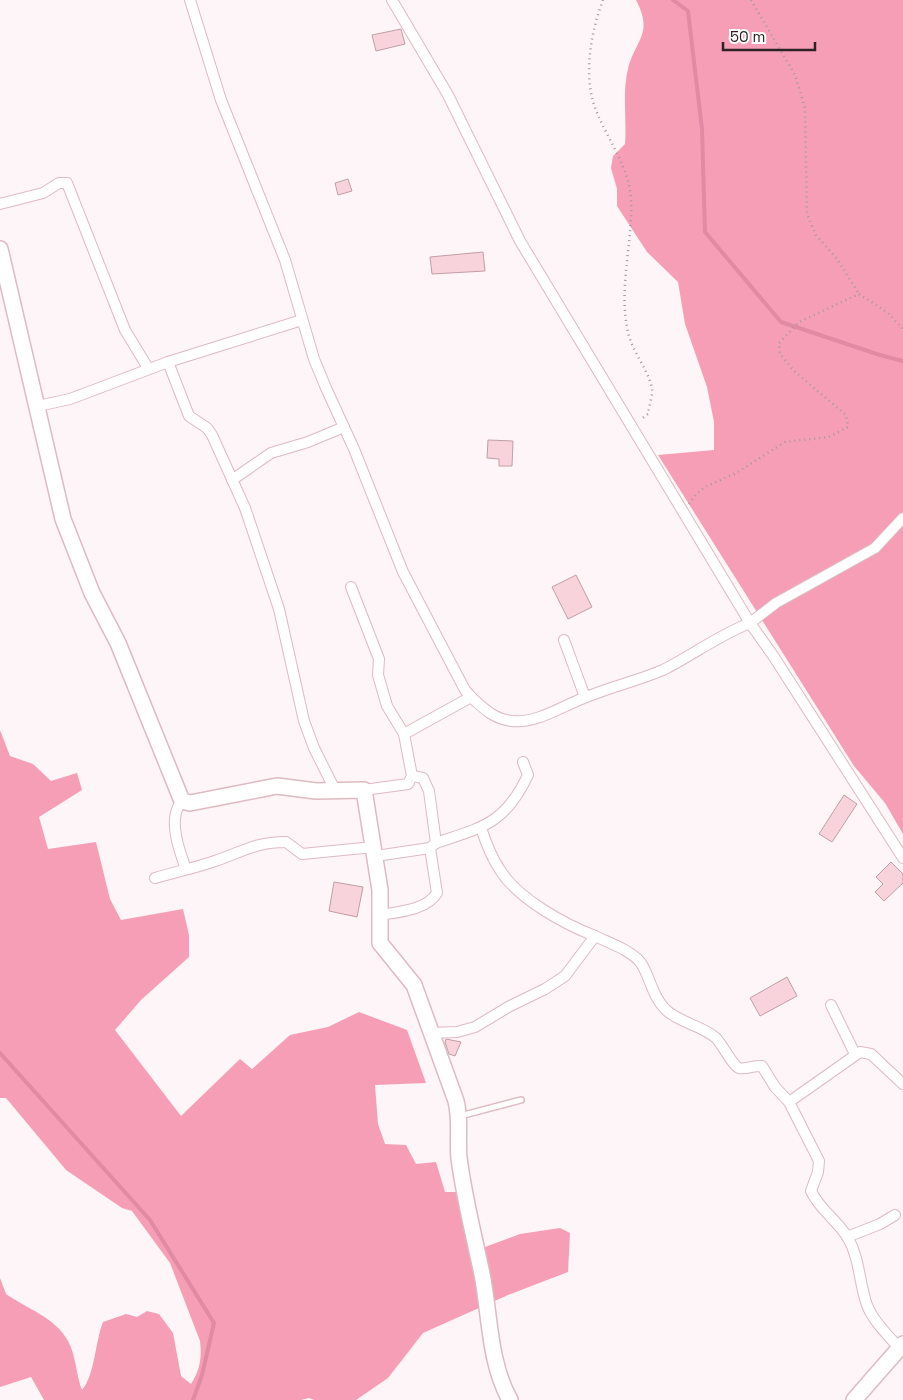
<svg xmlns="http://www.w3.org/2000/svg" width="903" height="1400" font-family="'Space Grotesk',sans-serif">
  <style>
    .forest { fill: #f79eb7 }
    .lines { fill: none; stroke-linecap: round; stroke-linejoin: round }
    .stream { stroke: #e18aa3; stroke-width: 4 }
    .building { fill: #f9d3dc; stroke: #c19ea7 }
    .lane-casing { stroke: #debac2; stroke-width: 8 }
    .street-casing { stroke: #debac2; stroke-width: 12 }
    .secondary-casing { stroke: #debac2; stroke-width: 18 }
    .path { stroke: #a3999c; stroke-width: 2.5; stroke-dasharray: 1 4; stroke-linecap: butt }
    .lane { stroke: #fff; stroke-width: 5 }
    .street { stroke: #fff; stroke-width: 10 }
    .secondary { stroke: #fff; stroke-width: 15 }
  </style>
  <rect width="100%" height="100%" fill="#fdf5f7"/>
  <g class="forest">
    <path d="M636,0H903V834L885,803L854,766L658,455L714,450V422L707,387L685,324L678,282L647,252L617,206V189L611,168L613,156L625,144C627,120 622,92 628,69C635,40 654,34 636,0Z"/>
    <path d="M0,730L10,756L33,764L51,781L77,773L82,790L39,817L48,849L96,842L110,899L121,920L183,909L189,935V957L141,1000L115,1030L181,1116L240,1059L252,1069L290,1035L328,1027L359,1012L407,1030L426,1083L375,1085L378,1124L385,1144L406,1145L416,1164L436,1162L445,1192H472L485,1247L520,1234L560,1228L570,1233L568,1272L508,1295L423,1333L388,1378L356,1400H314L309,1398L301,1400H44L31,1377L0,1387V1278L6,1294C27,1309 55,1317 68,1341C76,1355 76,1375 82,1390C95,1375 95,1342 103,1322L126,1314L137,1317L147,1311L159,1314L173,1333L181,1376L191,1384C200,1370 202,1358 200,1341L170,1263L132,1211L122,1208L66,1170L6,1098H0Z"/>
  </g>
  <g class="lines">
    <g class="stream">
      <polyline points="673,0 688,11 702,129 705,232 781,322 880,355 903,361"/>
      <polyline points="0,1053 150,1220 214,1323 202,1375 193,1400"/>
    </g>
  </g>
  <g class="building">
    <polygon points="401,29 405,44 376,51 372,35"/>
    <polygon points="348,179 352,191 338,195 335,183"/>
    <polygon points="483,252 485,271 432,274 430,257"/>
    <polygon points="488,440 513,441 512,466 499,466 499,459 487,458"/>
    <polygon points="576,575 592,607 568,619 552,587"/>
    <polygon points="844,795 857,804 832,842 819,834"/>
    <polygon points="891,862 903,874 903,883 884,901 875,892 883,884 876,877"/>
    <polygon points="334,882 363,887 357,917 329,911"/>
    <polygon points="787,977 797,996 760,1016 750,998"/>
    <polygon points="446,1039 461,1042 455,1056 449,1054 445,1042"/>
  </g>
  <g class="lines">
    <g class="lane-casing">
      <polyline id="lane" points="460,1116 521,1100"/>
    </g>
    <g class="street-casing">
      <g id="street">
        <polyline points="190,0 221,100 285,260 314,359 326,388 354,449 403,572 465,690 471,697 404,734 412,776 408,784 364,790"/>
        <polyline points="392,0 448,95 520,241 750,623 776,603 875,548 903,518"/>
        <polyline points="0,204 43,193 59,183 67,183 125,330 148,368"/>
        <polyline points="168,362 302,320"/>
        <polyline points="38,406 70,399 168,362 189,416 207,428 212,435 245,508 279,609 304,721 314,748 335,790"/>
        <polyline points="232,480 271,453 308,442 344,427"/>
        <polyline points="351,587 379,659 378,675 387,706 404,734"/>
        <polyline points="564,640 585,697"/>
        <path d="M471,697C484,709 494,719 512,721C536,724 562,706 584,698C610,687 637,681 663,670C693,655 719,635 750,623L774,657L903,858"/>
        <polyline points="412,776 423,778 429,791 436,843 432,846"/>
        <path d="M182,801C167,818 179,850 186,869"/>
        <path d="M481,828C486,843 491,857 500,870C518,899 564,924 595,936"/>
        <path d="M436,843C483,827 505,824 528,775L523,762"/>
        <path d="M376,856L430,848L437,893C427,910 398,912 380,915"/>
        <path d="M155,878C175,872 195,868 215,861C242,852 255,842 286,842L302,854L374,847"/>
        <polyline points="831,1005 855,1054"/>
        <path d="M431,1033L457,1032L475,1027L510,1006L545,989L565,976L595,936C609,943 631,950 641,963C651,979 652,996 666,1010C680,1023 701,1025 716,1038C722,1044 733,1066 739,1068C746,1070 754,1065 762,1066L775,1087L789,1102L819,1161L818,1172L811,1191C819,1209 838,1221 848,1238C860,1259 859,1283 867,1305C873,1321 888,1335 899,1348"/>
        <polyline points="789,1102 860,1052 871,1054 903,1084"/>
        <polyline points="847,1237 880,1224 895,1215"/>
      </g>
    </g>
    <g class="secondary-casing">
      <g id="secondary">
        <path d="M0,249L63,519L92,593L118,643L182,801L190,803L277,786L316,791L364,790L380,890V943L414,985L456,1101C461,1120 457,1139 459,1158C464,1197 474,1236 482,1274C490,1315 489,1363 510,1400"/>
        <polyline points="854,1400 903,1344"/>
      </g>
    </g>
    <g class="path">
      <path d="M603,0C590,34 582,81 598,115C610,143 629,168 631,199C633,244 618,288 628,332C632,352 648,369 652,388C653,395 649,406 648,414L640,420"/>
      <polyline points="751,0 795,75 805,108 807,214 816,235 837,259 859,294"/>
      <polyline points="689,504 696,494 705,487 736,473 785,442 829,437 848,427 846,415 794,371 780,354 779,343 799,322 859,294 888,313 903,329"/>
    </g>
    <use href="#lane" class="lane"/>
    <use href="#street" class="street"/>
    <use href="#secondary" class="secondary"/>
  </g>
  <path d="M723 42v8h92v-8" fill="none" stroke="#2f2225" stroke-width="2.5"/>
  <text x="730" y="42" font-size="15" fill="#2f2225" stroke="#ffffff" stroke-width="4" paint-order="stroke">50 m</text>
</svg>
